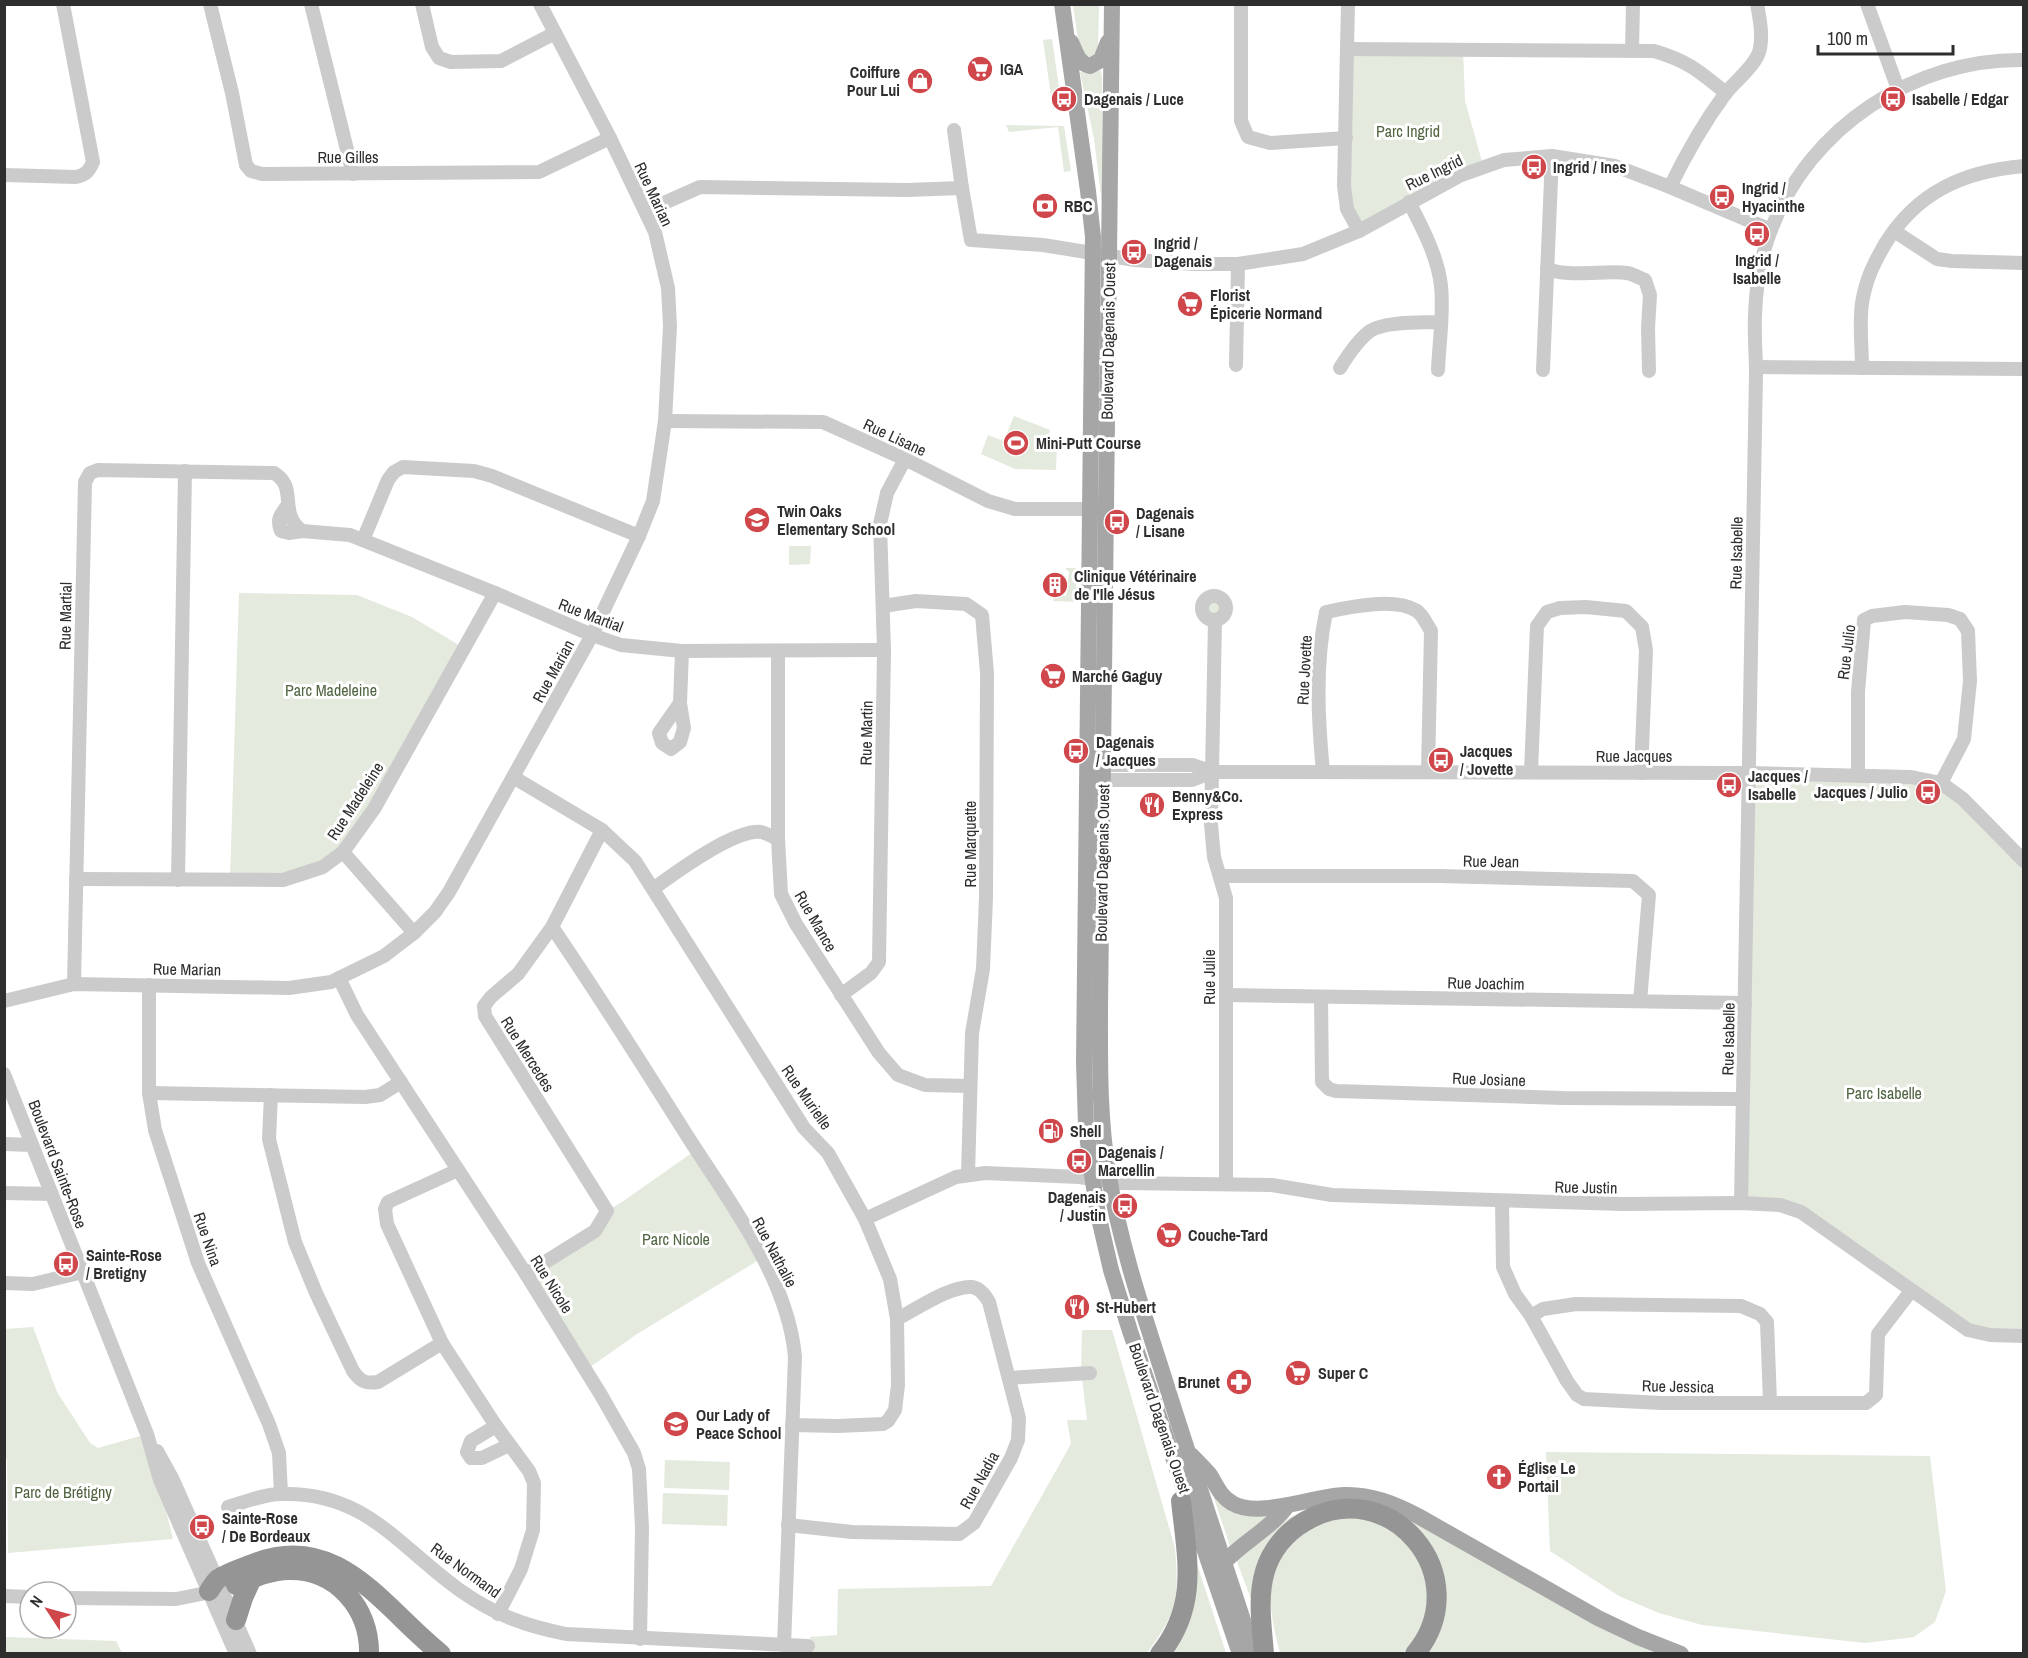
<svg xmlns="http://www.w3.org/2000/svg" width="2028" height="1658" font-family="'Archivo Narrow',sans-serif">
  <style>
    .green { fill: #e4eade }
    .lines { fill: none; stroke-linecap: round; stroke-linejoin: round }
    .minor { stroke: #cbcbcb; stroke-width: 14 }
    .major { stroke: #a6a6a6; stroke-width: 16 }
    .highway { stroke: #959595; stroke-width: 20 }
    .labels { text-anchor: middle; dominant-baseline: central; stroke-width: 6; stroke-linejoin: round; paint-order: stroke }
    .poi-label { font-size: 16px; font-weight: bold; fill: #2e2e2e; stroke: #fff; text-anchor: start }
    .park-label { font-size: 16px; fill: #506441; stroke: #fff }
    .street-label { font-size: 16px; fill: #2e2e2e; stroke: #fff }
  </style>
  <rect width="100%" height="100%" fill="#fff"/>
  <g class="green">
    <polygon points="1073,5 1099,5 1098,50 1095,55 1088,57 1079,47"/>
    <polygon points="1052,39 1062,108 1053,109 1043,40"/>
    <polygon points="1463,49 1465,101 1483,165 1359,231 1344,186 1348,55"/>
    <polygon points="1100,70 1102,77 1104,219 1094,139 1080,72 1088,73"/>
    <polygon points="1006,125 1064,126 1071,171 1064,172 1058,127 1009,132"/>
    <polygon points="1014,416 1050,430 1047,445 1057,446 1056,470 1015,469 981,454 988,435 1004,441"/>
    <polygon points="789,546 811,546 810,564 789,565"/>
    <polygon points="1065,568 1076,568 1076,602 1053,601 1053,596 1066,596 1069,572"/>
    <polygon points="239,593 357,595 412,617 464,648 343,852 279,880 230,880"/>
    <circle cx="1214" cy="608" r="12"/>
    <polygon points="1749,773 1941,783 2023,861 2023,1333 1975,1328 1801,1212 1741,1203"/>
    <polygon points="696,1150 762,1258 637,1334 586,1370 526,1274 595,1231 607,1211 622,1202"/>
    <polygon points="33,1327 57,1392 90,1443 98,1448 147,1434 173,1539 8,1553 7,1460 4,1452 4,1329"/>
    <path d="M1082,1330H1112L1175,1548C1179,1599 1178,1611 1147,1653L809,1654L810,1637L837,1635L838,1589L991,1586L1071,1444L1067,1420H1087L1081,1370Z"/>
    <polygon points="1546,1452 1930,1456 1946,1591 1935,1622 1914,1637 1865,1643 1702,1625 1659,1613 1619,1596 1550,1551"/>
    <polygon points="665,1460 730,1462 729,1490 664,1488"/>
    <polygon points="663,1493 728,1495 727,1526 662,1524"/>
    <polygon points="1215,1493 1275,1510 1230,1546 1214,1498"/>
    <path d="M1385,1506L1619,1637L1656,1653H1425C1430,1636 1442,1609 1444,1591C1449,1557 1405,1529 1382,1509L1291,1524L1254,1607L1236,1559C1257,1542 1288,1513 1315,1507C1330,1503 1367,1506 1385,1506Z"/>
    <path d="M1367,1517L1405,1538L1428,1579V1611L1413,1642L1403,1653H1280C1274,1628 1267,1602 1272,1576C1277,1549 1310,1525 1334,1518C1344,1515 1357,1517 1367,1517Z"/>
    <polygon points="1197,1564 1226,1653 1168,1654"/>
    <polygon points="5,1637 116,1641 122,1653 5,1653"/>
  </g>
  <g class="lines">
    <g class="minor">
      <polyline points="210,4 232,93 246,165 251,171 262,174 539,172 610,138"/>
      <polyline points="311,4 353,174"/>
      <polyline points="422,4 432,47 439,58 451,62 501,61 555,33"/>
      <polyline points="1241,4 1241,121 1248,137 1270,143 1346,138"/>
      <polyline points="1348,4 1344,186 1347,209 1359,231"/>
      <polyline points="1867,4 1898,89"/>
      <path d="M1348,49L1654,51C1688,61 1699,71 1726,93"/>
      <polyline points="1632,50 1633,4"/>
      <polyline points="954,130 962,188 971,240 1043,245 1135,260 1194,264 1238,264 1303,254 1359,231 1459,176 1504,160 1552,156 1615,166 1670,187 1771,230"/>
      <path d="M4,175L76,177C86,175 89,171 93,162L63,4"/>
      <path d="M1670,187C1686,154 1703,124 1725,94C1735,81 1750,71 1758,55C1764,40 1760,20 1757,4"/>
      <path d="M1409,202C1422,227 1438,257 1441,286C1444,313 1439,343 1438,370"/>
      <polyline points="646,211 700,187 907,190 962,188"/>
      <polyline points="1894,231 1937,259 1952,261 2024,263"/>
      <path d="M1547,268C1561,278 1608,270 1627,273C1633,274 1639,278 1645,280L1650,295L1648,328L1649,371"/>
      <polyline points="1236,365 1238,264"/>
      <polyline points="1756,367 2024,369"/>
      <path d="M1340,368C1348,355 1358,340 1370,331C1385,321 1422,323 1441,322"/>
      <path d="M1862,368C1862,347 1859,324 1862,303C1866,279 1873,265 1885,244C1917,192 1964,171 2024,166"/>
      <polyline points="1543,370 1552,156"/>
      <polyline points="665,421 823,422 905,459 988,501 1015,509 1100,509"/>
      <path d="M288,505C281,514 276,519 281,531L289,533L302,531L350,535L495,593L592,635L621,645L682,651L884,650"/>
      <polyline points="363,540 388,480 394,472 403,467 474,471 492,476 639,536"/>
      <circle cx="1214" cy="608" r="12"/>
      <polyline points="883,606 916,601 966,604 982,615 987,673 986,898 983,969 972,1033 968,1174"/>
      <polyline points="1215,621 1211,824 1214,857 1226,898 1226,1184"/>
      <polyline points="778,651 778,839 781,894 796,924 879,1053 898,1075 925,1085 970,1086"/>
      <polyline points="680,703 659,733 662,743 671,749 680,742 684,728 680,703 682,651"/>
      <polyline points="1092,765 1193,765 1213,772 1749,773 1911,777 1941,783 1963,799 2024,861"/>
      <path d="M1323,772C1318,719 1315,665 1326,612C1350,607 1395,597 1417,611C1423,615 1427,625 1431,631L1428,772"/>
      <polyline points="1531,772 1537,626 1547,612 1560,608 1586,607 1626,611 1642,627 1646,650 1641,773"/>
      <polyline points="1858,776 1858,692 1864,620 1872,616 1905,612 1948,615 1960,619 1968,631 1970,681 1964,739 1941,783"/>
      <polyline points="513,777 602,830 635,861 804,1128 828,1153 865,1219 890,1279 897,1319 898,1385 895,1410 888,1421 883,1424 838,1426 792,1425"/>
      <polyline points="1094,780 1192,780 1213,772"/>
      <polyline points="343,852 414,933"/>
      <polyline points="1220,876 1439,876 1633,881 1649,895 1640,1001"/>
      <polyline points="76,879 283,880 323,867 343,852 374,809 495,593"/>
      <polyline points="178,880 185,471"/>
      <path d="M653,889C675,873 734,829 761,832C766,833 773,837 778,839"/>
      <path d="M552,927C598,994 642,1064 686,1134C728,1200 788,1277 795,1357L784,1645"/>
      <polyline points="339,978 357,1015 526,1274 601,1395 634,1453 639,1469 642,1528 640,1639"/>
      <path d="M74,984L85,482L90,473L98,470L274,473C299,488 277,512 302,531"/>
      <polyline points="149,985 149,1093 155,1130 198,1263 269,1424 279,1453 281,1494"/>
      <polyline points="841,995 871,973 879,962 884,650 880,524 887,493 905,459"/>
      <polyline points="1226,995 1745,1003"/>
      <polyline points="1321,997 1322,1082 1329,1089 1336,1091 1563,1098 1743,1099"/>
      <polyline points="4,1001 74,984 289,988 331,982 384,956 414,933 435,912 449,892 592,635 639,536 653,501 665,421 670,326 668,288 655,232 610,138 540,4"/>
      <polyline points="4,1074 147,1434 160,1480 236,1654"/>
      <polyline points="149,1093 365,1097 380,1095 401,1082"/>
      <path d="M271,1095L269,1139L295,1242L316,1293L353,1371C360,1381 365,1384 378,1382L442,1343"/>
      <polyline points="4,1144 32,1145"/>
      <polyline points="458,1170 388,1202 385,1209 387,1224 442,1343 496,1426 529,1471 534,1483 533,1530 521,1569 498,1614"/>
      <polyline points="4,1193 52,1194"/>
      <polyline points="1502,1201 1503,1267 1515,1294 1531,1316 1567,1381 1577,1395 1584,1399 1661,1403 1866,1403 1876,1395 1878,1334 1911,1291"/>
      <path d="M1741,1203L1756,374C1756,354 1754,334 1755,315C1756,287 1761,255 1771,230C1809,127 1915,58 2024,60"/>
      <polyline points="865,1219 956,1177 985,1173 1079,1177 1121,1183 1272,1185 1332,1195 1623,1204 1741,1203 1780,1205 1801,1212 1968,1330 1990,1335 2024,1336"/>
      <polyline points="526,1274 595,1231 607,1211 485,1016 484,1006 491,997 518,974 552,927 602,830"/>
      <polyline points="4,1283 33,1284 83,1272"/>
      <polyline points="1531,1316 1543,1309 1576,1304 1741,1306 1760,1314 1767,1322 1770,1402"/>
      <polyline points="1009,1378 1090,1373"/>
      <polyline points="496,1426 471,1441 467,1452 471,1458 482,1458 509,1445"/>
      <polyline points="157,1451 173,1480 250,1654"/>
      <path d="M228,1507C245,1502 264,1494 281,1494C366,1491 400,1548 461,1591C495,1615 526,1626 566,1634L808,1646"/>
      <path d="M788,1525L852,1532L959,1534L974,1523L1011,1458L1018,1440L1019,1418L989,1302C985,1295 980,1288 972,1287C951,1285 915,1310 897,1319"/>
      <polyline points="4,1596 30,1597"/>
      <polyline points="66,1598 176,1599 216,1591"/>
    </g>
    <g class="major">
      <polyline points="1062,4 1088,191 1093,237 1084,1063 1086,1125 1091,1168 1098,1214 1111,1270 1130,1331 1240,1654"/>
      <path d="M1112,4L1100,1007C1100,1062 1099,1116 1108,1171C1119,1239 1140,1303 1161,1368C1191,1464 1223,1558 1254,1654"/>
      <path d="M1071,42C1076,53 1078,63 1090,66L1101,60L1108,42"/>
      <path d="M1191,1455C1197,1461 1204,1468 1210,1475C1217,1486 1220,1496 1232,1503C1258,1519 1313,1496 1344,1495C1371,1494 1395,1504 1418,1516L1598,1618L1638,1637L1681,1654"/>
      <path d="M1218,1569C1238,1544 1269,1531 1288,1505"/>
    </g>
    <g class="highway">
      <path d="M236,1585C253,1578 271,1570 289,1570C336,1569 370,1608 369,1654"/>
      <path d="M209,1591C211,1588 214,1583 217,1580C223,1574 246,1567 255,1563C339,1531 383,1608 441,1654"/>
      <polyline points="236,1620 243,1598 252,1578"/>
      <path d="M1160,1654C1199,1605 1187,1558 1181,1501"/>
      <path d="M1264,1654C1262,1627 1257,1598 1265,1571C1271,1551 1285,1533 1304,1522C1389,1471 1479,1577 1415,1654"/>
    </g>
  </g>
  <defs>
    <g id="supermarket-disc" transform="scale(1.35)"><circle r="9.5" fill="#cf464b" stroke="#fff"/><path d="M-6-5.5h2.5l.6 2H6L4.5 2H-2.5L-4.4-4H-6ZM-1.5 3.2a1.3 1.3 0 1 0 .1 0ZM3 3.2a1.3 1.3 0 1 0 .1 0Z" fill="#fff"/></g>
    <g id="shop-disc" transform="scale(1.35)"><circle r="9.5" fill="#cf464b" stroke="#fff"/><path d="M-5-2.5h2.3a2.7 3.5 0 0 1 5.4 0H5L5.5 6h-11ZM-1.5-2.5h3a1.5 2.3 0 0 0-3 0Z" fill="#fff"/></g>
    <g id="bus-disc" transform="scale(1.35)"><circle r="9.5" fill="#cf464b" stroke="#fff"/><path d="M-5-6H5V4H4V6H2V4H-2V6H-4V4H-5ZM-3.5-4V0h7V-4ZM-3.5 1.2v1.5H-2V1.2ZM2 1.2v1.5H3.5V1.2Z" fill="#fff"/></g>
    <g id="bank-disc" transform="scale(1.35)"><circle r="9.5" fill="#cf464b" stroke="#fff"/><path d="M-6-4H6V4H-6ZM0-2.3a2.3 2.3 0 1 0 0 4.6a2.3 2.3 0 1 0 0-4.6Z" fill="#fff"/></g>
    <g id="stadium-disc" transform="scale(1.35)"><circle r="9.5" fill="#cf464b" stroke="#fff"/><path d="M0-5a6.5 5 0 1 0 0 10a6.5 5 0 1 0 0-10ZM-3.5-1.8h7v3.6h-7Z" fill="#fff"/></g>
    <g id="school-disc" transform="scale(1.35)"><circle r="9.5" fill="#cf464b" stroke="#fff"/><path d="M0-5L7-2L0 1L-7-2ZM-4 1L0 2.5L4 1V4Q0 6-4 4Z" fill="#fff"/></g>
    <g id="building-disc" transform="scale(1.35)"><circle r="9.5" fill="#cf464b" stroke="#fff"/><path d="M-4-6H4V6H1V3H-1V6H-4ZM-2.5-4.3h1.7v1.8h-1.7ZM.8-4.3h1.7v1.8H.8ZM-2.5-1h1.7V.8h-1.7ZM.8-1h1.7V.8H.8Z" fill="#fff"/></g>
    <g id="restaurant-disc" transform="scale(1.35)"><circle r="9.5" fill="#cf464b" stroke="#fff"/><path d="M-5-6h1v4h1v-4h1v4h1v-4h1v5L-1.5 .5V6h-2V.5L-5-1ZM5-6V6H3V1.5H1.5Q1.5-4 5-6Z" fill="#fff"/></g>
    <g id="fuel-disc" transform="scale(1.35)"><circle r="9.5" fill="#cf464b" stroke="#fff"/><path d="M-5.5-6h7V0h2V4h1.3V-2.5L3-4.5l.8-.8L6-3V5H2.5V1h-1V6h-7ZM-4.2-4.7v3.2H.2V-4.7Z" fill="#fff"/></g>
    <g id="pharmacy-disc" transform="scale(1.35)"><circle r="9.5" fill="#cf464b" stroke="#fff"/><path d="M-2-6h4v4h4v4h-4v4h-4v-4h-4v-4h4Z" fill="#fff"/></g>
    <g id="church-disc" transform="scale(1.35)"><circle r="9.5" fill="#cf464b" stroke="#fff"/><path d="M-1.2-6h2.4v3.5h3.3v2.4h-3.3V6h-2.4V-.1h-3.3v-2.4h3.3Z" fill="#fff"/></g>
  </defs>
  <g fill-rule="evenodd">
    <use href="#supermarket-disc" x="980" y="69"/>
    <use href="#shop-disc" x="920" y="81"/>
    <use href="#bus-disc" x="1064" y="99"/>
    <use href="#bus-disc" x="1893" y="99"/>
    <use href="#bus-disc" x="1534" y="167"/>
    <use href="#bus-disc" x="1722" y="197"/>
    <use href="#bank-disc" x="1045" y="206"/>
    <use href="#bus-disc" x="1757" y="234"/>
    <use href="#bus-disc" x="1134" y="252"/>
    <use href="#supermarket-disc" x="1190" y="304"/>
    <use href="#stadium-disc" x="1016" y="443"/>
    <use href="#school-disc" x="757" y="520"/>
    <use href="#bus-disc" x="1117" y="522"/>
    <use href="#building-disc" x="1055" y="585"/>
    <use href="#supermarket-disc" x="1053" y="676"/>
    <use href="#bus-disc" x="1076" y="751"/>
    <use href="#bus-disc" x="1441" y="760"/>
    <use href="#bus-disc" x="1729" y="785"/>
    <use href="#bus-disc" x="1928" y="792"/>
    <use href="#restaurant-disc" x="1152" y="805"/>
    <use href="#fuel-disc" x="1051" y="1131"/>
    <use href="#bus-disc" x="1079" y="1161"/>
    <use href="#bus-disc" x="1125" y="1206"/>
    <use href="#supermarket-disc" x="1169" y="1235"/>
    <use href="#bus-disc" x="66" y="1264"/>
    <use href="#restaurant-disc" x="1077" y="1307"/>
    <use href="#supermarket-disc" x="1298" y="1373"/>
    <use href="#pharmacy-disc" x="1239" y="1382"/>
    <use href="#school-disc" x="676" y="1424"/>
    <use href="#church-disc" x="1499" y="1477"/>
    <use href="#bus-disc" x="202" y="1527"/>
  </g>
  <g class="labels">
    <g class="poi-label">
      <text x="1000" y="69">IGA</text>
      <text x="900" y="72" text-anchor="end">Coiffure<tspan x="900" dy="18">Pour Lui</tspan></text>
      <text x="1084" y="99">Dagenais / Luce</text>
      <text x="1912" y="99">Isabelle / Edgar</text>
      <text x="1553" y="167">Ingrid / Ines</text>
      <text x="1742" y="188">Ingrid /<tspan x="1742" dy="18">Hyacinthe</tspan></text>
      <text x="1064" y="206">RBC</text>
      <text x="1154" y="243">Ingrid /<tspan x="1154" dy="18">Dagenais</tspan></text>
      <text x="1757" y="260" text-anchor="middle">Ingrid /<tspan x="1757" dy="18">Isabelle</tspan></text>
      <text x="1210" y="295">Florist<tspan x="1210" dy="18">Épicerie Normand</tspan></text>
      <text x="1036" y="443">Mini-Putt Course</text>
      <text x="777" y="511">Twin Oaks<tspan x="777" dy="18">Elementary School</tspan></text>
      <text x="1136" y="513">Dagenais<tspan x="1136" dy="18">/ Lisane</tspan></text>
      <text x="1074" y="576">Clinique Vétérinaire<tspan x="1074" dy="18">de I'Ile Jésus</tspan></text>
      <text x="1072" y="676">Marché Gaguy</text>
      <text x="1096" y="742">Dagenais<tspan x="1096" dy="18">/ Jacques</tspan></text>
      <text x="1460" y="751">Jacques<tspan x="1460" dy="18">/ Jovette</tspan></text>
      <text x="1748" y="776">Jacques /<tspan x="1748" dy="18">Isabelle</tspan></text>
      <text x="1908" y="792" text-anchor="end">Jacques / Julio</text>
      <text x="1172" y="796">Benny&amp;Co.<tspan x="1172" dy="18">Express</tspan></text>
      <text x="1070" y="1131">Shell</text>
      <text x="1098" y="1152">Dagenais /<tspan x="1098" dy="18">Marcellin</tspan></text>
      <text x="1106" y="1197" text-anchor="end">Dagenais<tspan x="1106" dy="18">/ Justin</tspan></text>
      <text x="1188" y="1235">Couche-Tard</text>
      <text x="86" y="1255">Sainte-Rose<tspan x="86" dy="18">/ Bretigny</tspan></text>
      <text x="1096" y="1307">St-Hubert</text>
      <text x="1318" y="1373">Super C</text>
      <text x="1220" y="1382" text-anchor="end">Brunet</text>
      <text x="696" y="1415">Our Lady of<tspan x="696" dy="18">Peace School</tspan></text>
      <text x="1518" y="1468">Église Le<tspan x="1518" dy="18">Portail</tspan></text>
      <text x="222" y="1518">Sainte-Rose<tspan x="222" dy="18">/ De Bordeaux</tspan></text>
    </g>
    <g class="park-label">
      <text x="1408" y="131">Parc Ingrid</text>
      <text x="331" y="690">Parc Madeleine</text>
      <text x="1884" y="1093">Parc Isabelle</text>
      <text x="676" y="1239">Parc Nicole</text>
      <text x="63" y="1492">Parc de Brétigny</text>
    </g>
    <g class="street-label">
      <text x="348" y="157">Rue Gilles</text>
      <text transform="translate(1434 172) rotate(-26)">Rue Ingrid</text>
      <text transform="translate(654 194) rotate(65)">Rue Marian</text>
      <text transform="translate(1108 341) rotate(-89)">Boulevard Dagenais Ouest</text>
      <text transform="translate(895 437) rotate(25)">Rue Lisane</text>
      <text transform="translate(1736 553) rotate(-89)">Rue Isabelle</text>
      <text transform="translate(591 615) rotate(21)">Rue Martial</text>
      <text transform="translate(65 616) rotate(-89)">Rue Martial</text>
      <text transform="translate(1846 652) rotate(-83)">Rue Julio</text>
      <text transform="translate(1304 670) rotate(-87)">Rue Jovette</text>
      <text transform="translate(553 671) rotate(-61)">Rue Marian</text>
      <text transform="translate(866 733) rotate(-89)">Rue Martin</text>
      <text x="1634" y="756">Rue Jacques</text>
      <text transform="translate(355 801) rotate(-57)">Rue Madeleine</text>
      <text transform="translate(970 844) rotate(-90)">Rue Marquette</text>
      <text transform="translate(1491 861) rotate(1)">Rue Jean</text>
      <text transform="translate(1102 863) rotate(-89)">Boulevard Dagenais Ouest</text>
      <text transform="translate(816 921) rotate(60)">Rue Mance</text>
      <text transform="translate(187 969) rotate(1)">Rue Marian</text>
      <text transform="translate(1209 977) rotate(-90)">Rue Julie</text>
      <text transform="translate(1486 983) rotate(1)">Rue Joachim</text>
      <text transform="translate(1728 1039) rotate(-89)">Rue Isabelle</text>
      <text transform="translate(528 1054) rotate(58)">Rue Mercedes</text>
      <text transform="translate(1489 1079) rotate(2)">Rue Josiane</text>
      <text transform="translate(807 1097) rotate(55)">Rue Murielle</text>
      <text transform="translate(58 1164) rotate(69)">Boulevard Sainte-Rose</text>
      <text transform="translate(1586 1187) rotate(1)">Rue Justin</text>
      <text transform="translate(208 1239) rotate(71)">Rue Nina</text>
      <text transform="translate(775 1252) rotate(62)">Rue Nathalie</text>
      <text transform="translate(552 1284) rotate(58)">Rue Nicole</text>
      <text transform="translate(1678 1386) rotate(1)">Rue Jessica</text>
      <text transform="translate(1160 1418) rotate(71)">Boulevard Dagenais Ouest</text>
      <text transform="translate(979 1480) rotate(-61)">Rue Nadia</text>
      <text transform="translate(466 1570) rotate(36)">Rue Normand</text>
    </g>
  </g>
  <rect width="2028" height="1658" fill="none" stroke="#2e2e2e" stroke-width="12"/>
  <g transform="translate(48 1610) rotate(306)"><circle r="28" fill="#ffffff" stroke="#ababab" stroke-width="1.5"/>
  <path d="M0-4.5L10 22L0 15L-10 22Z" fill="#cf464b"/>
  <text y="-9" font-size="16" font-weight="bold" text-anchor="middle" fill="#2e2e2e">N</text>
  </g>
  <path d="M1818 45v9h135v-9" fill="none" stroke="#2e2e2e" stroke-width="3"/>
  <text x="1827" y="45" font-size="18" fill="#2e2e2e" stroke="#ffffff" stroke-width="4.5" paint-order="stroke">100 m</text>
</svg>
